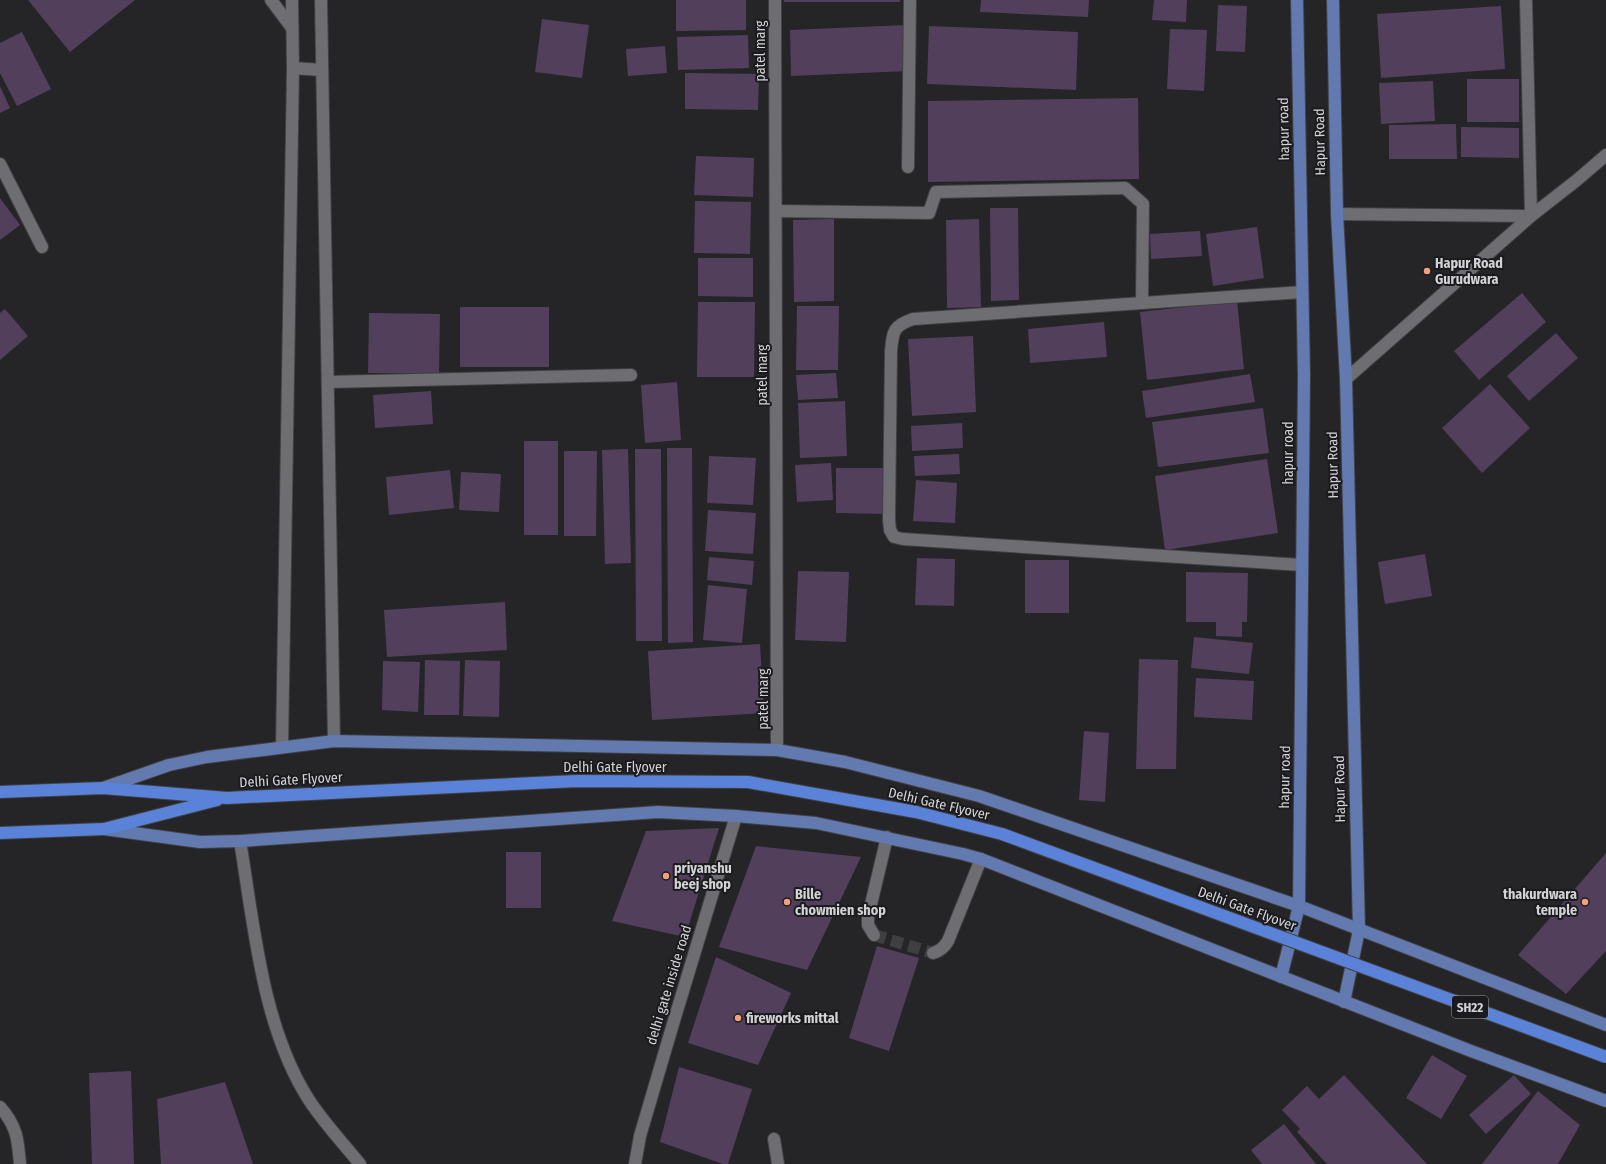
<svg xmlns="http://www.w3.org/2000/svg" width="1606" height="1164" font-family="'Fira Sans Condensed',sans-serif">
  <style>
    .building { fill: #513f5c }
    .lines { fill: none; stroke-linecap: round; stroke-linejoin: round }
    .minor-tunnel { stroke: #3f3f42; stroke-width: 12; stroke-dasharray: 12 6; stroke-linecap: butt }
    .minor-casing { stroke: #414144; stroke-width: 14 }
    .major-casing { stroke: #414144; stroke-width: 14 }
    .highway-casing { stroke: #414144; stroke-width: 14 }
    .minor { stroke: #6e6d72; stroke-width: 12 }
    .major { stroke: #627aaf; stroke-width: 12 }
    .highway { stroke: #5a82d8; stroke-width: 12 }
    .highway-bridge-casing { stroke: #414144; stroke-width: 14; stroke-linecap: butt }
    .highway-bridge { stroke: #5a82d8; stroke-width: 12 }
    .poi-dot { fill: #f1a27b; stroke: #1b1b1f; stroke-width: 1.5 }
    .labels { text-anchor: middle; dominant-baseline: central; stroke-width: 4; stroke-linejoin: round; paint-order: stroke }
    .shield { fill: #1b1b1f; stroke: #9c9c9e; stroke-width: 1 }
    .shield-label { font-size: 13px; font-weight: bold; fill: #d3d3d5 }
    .street-label { font-size: 14px; fill: #d3d3d5; stroke: #1b1b1f }
    .poi-label { font-size: 14px; font-weight: bold; fill: #d3d3d5; stroke: #1b1b1f; text-anchor: start }
  </style>
  <rect width="100%" height="100%" fill="#252528"/>
  <g class="building">
    <polygon points="28,0 135,0 70,52"/>
    <polygon points="676,0 746,0 746,30 676,31"/>
    <rect x="784" y="0" width="116" height="2"/>
    <polygon points="981,0 1089,0 1088,17 980,12"/>
    <polygon points="1154,0 1187,0 1186,22 1152,20"/>
    <polygon points="1218,5 1247,6 1245,52 1216,51"/>
    <polygon points="1501,6 1505,69 1381,78 1377,14"/>
    <polygon points="542,19 589,25 582,78 535,72"/>
    <polygon points="906,25 908,71 791,76 790,30"/>
    <polygon points="929,26 1078,32 1076,90 927,84"/>
    <polygon points="1170,29 1207,30 1204,91 1167,89"/>
    <polygon points="22,32 51,89 17,106 0,73 0,43"/>
    <polygon points="748,35 749,68 678,70 677,37"/>
    <polygon points="665,46 667,73 628,76 626,49"/>
    <polygon points="685,73 759,74 758,110 685,109"/>
    <rect x="1467" y="79" width="52" height="43"/>
    <polygon points="1433,81 1435,121 1381,124 1379,83"/>
    <polygon points="0,86 10,108 0,113"/>
    <polygon points="1138,98 1139,179 928,182 928,101"/>
    <polygon points="1456,124 1457,159 1389,159 1389,125"/>
    <polygon points="1461,127 1519,128 1519,158 1461,157"/>
    <polygon points="696,156 754,158 753,197 694,195"/>
    <polygon points="0,198 20,225 0,240"/>
    <polygon points="695,201 751,202 750,254 694,253"/>
    <polygon points="990,208 1018,208 1019,300 991,301"/>
    <polygon points="834,219 834,301 794,302 793,220"/>
    <polygon points="979,219 981,307 947,308 946,220"/>
    <polygon points="1257,227 1264,278 1213,286 1206,234"/>
    <polygon points="1200,231 1202,256 1151,259 1150,234"/>
    <polygon points="698,258 753,258 753,297 698,296"/>
    <polygon points="1522,293 1546,322 1479,380 1454,351"/>
    <polygon points="1237,301 1244,369 1147,380 1140,312"/>
    <polygon points="698,302 755,302 754,377 697,377"/>
    <polygon points="797,306 839,306 838,370 796,370"/>
    <rect x="460" y="307" width="89" height="60"/>
    <polygon points="5,309 28,336 0,360 0,313"/>
    <polygon points="369,313 440,314 439,373 368,373"/>
    <polygon points="1104,322 1107,357 1030,363 1028,329"/>
    <polygon points="1556,333 1578,358 1529,401 1507,376"/>
    <polygon points="973,336 976,412 912,416 908,339"/>
    <polygon points="836,373 838,398 798,400 796,375"/>
    <polygon points="1250,374 1255,402 1146,418 1142,391"/>
    <polygon points="677,382 681,440 645,443 641,385"/>
    <polygon points="1490,384 1530,428 1482,473 1442,428"/>
    <polygon points="431,391 433,424 375,428 373,395"/>
    <polygon points="845,401 847,456 800,458 798,403"/>
    <polygon points="1263,408 1269,453 1158,467 1152,422"/>
    <polygon points="962,423 963,448 912,451 911,426"/>
    <rect x="524" y="441" width="34" height="94"/>
    <polygon points="667,448 692,448 693,642 668,643"/>
    <polygon points="628,449 631,563 605,564 602,450"/>
    <polygon points="635,449 661,449 662,641 636,641"/>
    <polygon points="564,451 597,451 596,536 564,536"/>
    <polygon points="959,454 960,474 915,476 914,456"/>
    <polygon points="709,456 756,458 753,505 707,503"/>
    <polygon points="1267,459 1278,533 1165,550 1155,476"/>
    <polygon points="831,463 833,500 797,502 795,465"/>
    <polygon points="836,468 883,468 883,514 836,513"/>
    <polygon points="450,470 454,508 389,515 386,477"/>
    <polygon points="461,472 501,474 499,512 459,510"/>
    <polygon points="916,480 957,483 955,523 913,521"/>
    <polygon points="708,510 756,513 753,554 705,551"/>
    <polygon points="1425,554 1432,596 1385,604 1378,562"/>
    <polygon points="709,557 754,561 752,585 707,580"/>
    <polygon points="917,558 955,559 954,606 915,605"/>
    <rect x="1025" y="560" width="44" height="53"/>
    <polygon points="798,571 849,572 846,642 795,640"/>
    <polygon points="1186,572 1248,573 1247,622 1242,622 1242,637 1216,636 1216,622 1186,622"/>
    <polygon points="708,585 747,589 742,643 703,640"/>
    <polygon points="505,602 507,650 387,657 384,610"/>
    <polygon points="1194,637 1253,643 1249,674 1191,668"/>
    <polygon points="760,644 764,713 652,720 648,651"/>
    <polygon points="1139,659 1178,660 1176,769 1136,769"/>
    <polygon points="425,660 460,661 459,715 424,715"/>
    <polygon points="465,660 500,661 499,717 463,716"/>
    <polygon points="383,661 420,662 418,712 382,710"/>
    <polygon points="1196,678 1254,681 1252,720 1194,717"/>
    <polygon points="1084,731 1109,733 1105,802 1079,800"/>
    <polygon points="719,828 685,937 612,921 646,831"/>
    <polygon points="756,846 861,857 807,970 719,947"/>
    <rect x="506" y="852" width="35" height="56"/>
    <polygon points="1606,853 1606,951 1566,994 1518,955"/>
    <polygon points="877,946 919,958 889,1051 849,1038"/>
    <polygon points="716,957 791,993 758,1065 688,1043"/>
    <polygon points="1432,1055 1467,1076 1441,1119 1406,1098"/>
    <polygon points="679,1067 752,1089 728,1164 723,1164 660,1142"/>
    <polygon points="131,1071 134,1164 92,1164 89,1073"/>
    <polygon points="1344,1075 1427,1164 1327,1164 1297,1132 1300,1129 1282,1110 1307,1086 1319,1099"/>
    <polygon points="1514,1075 1531,1094 1486,1134 1469,1115"/>
    <polygon points="225,1082 253,1164 161,1164 157,1099"/>
    <polygon points="1538,1091 1580,1125 1558,1164 1482,1164"/>
    <polygon points="1284,1124 1316,1164 1262,1164 1251,1150"/>
  </g>
  <g class="lines">
    <polyline class="minor-tunnel" points="874,935 933,953"/>
    <g class="minor-casing">
      <g id="minor">
        <polyline points="271,0 292,28"/>
        <polyline points="321,0 334,741"/>
        <polyline points="775,0 777,750"/>
        <polyline points="293,68 321,70"/>
        <polyline points="0,164 42,247"/>
        <polyline points="908,167 910,0"/>
        <polyline points="776,211 929,213 936,192 1125,188 1143,204 1142,303"/>
        <polyline points="1337,214 1531,216 1577,180 1606,155"/>
        <polyline points="1346,379 1531,216 1526,0"/>
        <polyline points="328,382 631,375"/>
        <path d="M1302,565L903,539L894,537L890,530L889,520L891,351C893,331 893,326 913,319L1302,292"/>
        <polyline points="282,747 293,68 292,0"/>
        <path d="M240,841C254,925 262,1027 309,1100C324,1123 343,1143 360,1164"/>
        <polyline points="874,935 868,925 868,917 887,837"/>
        <path d="M933,953C940,951 944,948 948,941L981,859"/>
        <path d="M0,1107C17,1126 18,1140 20,1164"/>
        <polyline points="774,1139 778,1164"/>
        <polyline points="635,1164 640,1136 673,1024 736,816"/>
      </g>
    </g>
    <g class="major-casing">
      <g id="major">
        <polyline points="1333,0 1337,214 1346,379 1359,930 1344,1002"/>
        <polyline points="103,788 169,765 207,757 334,741 777,750 845,762 979,796 1299,906 1606,1025"/>
        <polyline points="104,829 200,842 240,841 658,812 736,816 816,823 963,854 981,859 1471,1051 1606,1101"/>
        <polyline points="1281,977 1299,906 1304,375 1297,0"/>
      </g>
    </g>
    <g class="highway-casing">
      <g id="highway">
        <polyline points="0,792 103,788 227,798 577,781 748,782 916,812"/>
        <polyline points="0,833 104,829 217,800"/>
      </g>
    </g>
    <use href="#minor" class="minor"/>
    <use href="#major" class="major"/>
    <use href="#highway" class="highway"/>
    <g class="highway-bridge-casing">
      <polyline id="highway-bridge" points="916,812 1002,834 1606,1057"/>
    </g>
    <use href="#highway-bridge" class="highway-bridge"/>
  </g>
  <g class="poi-dot">
    <circle cx="1427" cy="271" r="4"/>
    <circle cx="666" cy="876" r="4"/>
    <circle cx="787" cy="902" r="4"/>
    <circle cx="1585" cy="902" r="4"/>
    <circle cx="738" cy="1018" r="4"/>
  </g>
  <g class="labels">
    <rect class="shield" x="1452" y="996" width="36" height="22" rx="3"/>
    <g class="shield-label">
      <text x="1470" y="1007">SH22</text>
    </g>
    <g class="street-label">
      <text transform="translate(760 51) rotate(-90)">patel marg</text>
      <text transform="translate(1284 129) rotate(-91)">hapur road</text>
      <text transform="translate(1320 142) rotate(-91)">Hapur Road</text>
      <text transform="translate(762 375) rotate(-90)">patel marg</text>
      <text transform="translate(1288 453) rotate(-90)">hapur road</text>
      <text transform="translate(1333 465) rotate(-91)">Hapur Road</text>
      <text transform="translate(763 699) rotate(-90)">patel marg</text>
      <text x="615" y="767">Delhi Gate Flyover</text>
      <text transform="translate(1285 777) rotate(-89)">hapur road</text>
      <text transform="translate(291 780) rotate(-3)">Delhi Gate Flyover</text>
      <text transform="translate(1340 789) rotate(-91)">Hapur Road</text>
      <text transform="translate(939 804) rotate(13)">Delhi Gate Flyover</text>
      <text transform="translate(1247 909) rotate(20)">Delhi Gate Flyover</text>
      <text transform="translate(669 985) rotate(-73)">delhi gate inside road</text>
    </g>
    <g class="poi-label">
      <text x="1435" y="263">Hapur Road<tspan x="1435" dy="16">Gurudwara</tspan></text>
      <text x="674" y="868">priyanshu<tspan x="674" dy="16">beej shop</tspan></text>
      <text x="795" y="894">Bille<tspan x="795" dy="16">chowmien shop</tspan></text>
      <text x="1577" y="894" text-anchor="end">thakurdwara<tspan x="1577" dy="16">temple</tspan></text>
      <text x="746" y="1018">fireworks mittal</text>
    </g>
  </g>
</svg>
